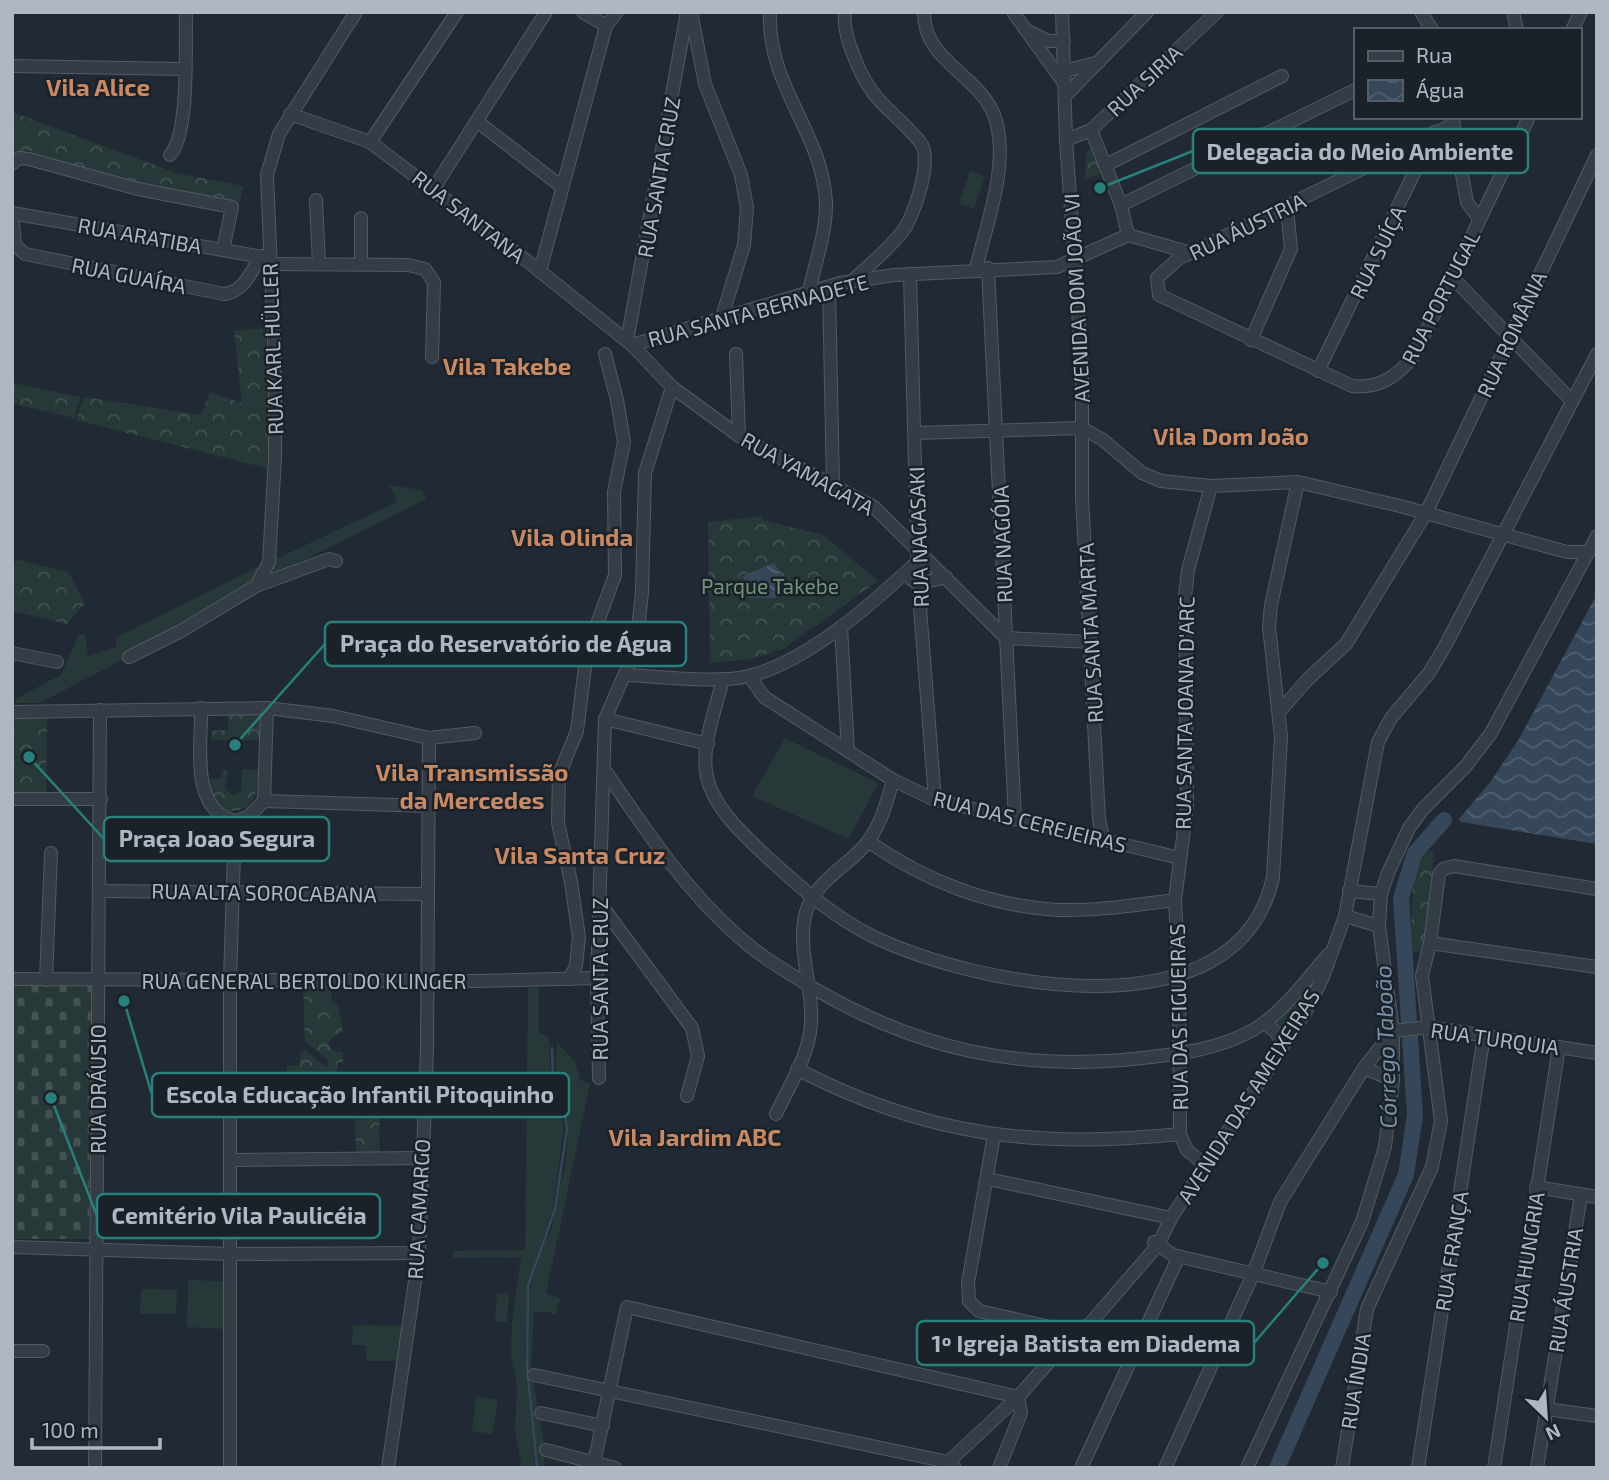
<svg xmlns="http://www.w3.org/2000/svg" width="1609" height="1480" font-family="'Exo 2',sans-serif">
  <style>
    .grass { fill: #263837 }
    .forest { fill: url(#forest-crowns) }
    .cemetery { fill: url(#cemetery-stones) }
    .water { fill: url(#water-waves) }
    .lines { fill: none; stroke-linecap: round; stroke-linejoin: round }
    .stream { stroke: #36475a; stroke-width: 2.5 }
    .river { stroke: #36475a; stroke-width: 16 }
    .minor-casing { stroke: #525a63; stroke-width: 14 }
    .minor { stroke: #343c45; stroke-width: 12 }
    .labels { text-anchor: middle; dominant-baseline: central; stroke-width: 5; stroke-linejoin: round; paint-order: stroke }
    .street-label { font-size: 21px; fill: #aeb7c2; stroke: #1a2129 }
    .park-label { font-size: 21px; fill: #709576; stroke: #1a2129 }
    .water-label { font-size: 23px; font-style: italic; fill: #798fa8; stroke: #1a2129 }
    .quarter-label { font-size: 24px; font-weight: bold; fill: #c88963; stroke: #1a2129 }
    .leader { fill: none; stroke: #27807b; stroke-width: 2.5 }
    .callout-dot { fill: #27807b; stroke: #1a2129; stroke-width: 2.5 }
    .callout { fill: #1a2129; stroke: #27807b; stroke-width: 2.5 }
    .callout-label { font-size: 23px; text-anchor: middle; font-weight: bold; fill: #aeb7c2 }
  </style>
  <defs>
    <pattern id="forest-crowns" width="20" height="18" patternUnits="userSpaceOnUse" patternTransform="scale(1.75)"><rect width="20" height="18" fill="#263837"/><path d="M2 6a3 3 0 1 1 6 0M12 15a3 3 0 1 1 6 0" fill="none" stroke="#435352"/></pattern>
    <pattern id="cemetery-stones" width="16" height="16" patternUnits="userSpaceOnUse" patternTransform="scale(1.75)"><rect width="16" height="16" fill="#263837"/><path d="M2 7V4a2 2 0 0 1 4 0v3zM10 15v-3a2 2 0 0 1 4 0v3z" fill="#435352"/></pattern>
    <pattern id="water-waves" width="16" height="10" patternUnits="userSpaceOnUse" patternTransform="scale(1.75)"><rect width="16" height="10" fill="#36475a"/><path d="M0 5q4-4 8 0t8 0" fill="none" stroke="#515f70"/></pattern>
  </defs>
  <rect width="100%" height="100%" fill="#212a34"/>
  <g class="grass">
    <polygon points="970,171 985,176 974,209 959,204"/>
    <polygon points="389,485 422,490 426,499 270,577 276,559 397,502"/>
    <polygon points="264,564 254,584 179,630 40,703 15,703 17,698 61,675 79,634 85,635 88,656 117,647 115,638"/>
    <polygon points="785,738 878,783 849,839 752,796"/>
    <polygon points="539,987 539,1032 549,1038 551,1082 564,1127 553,1208 527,1287 525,1355 535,1468 522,1468 515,1430 517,1386 511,1356 512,1323 521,1257 453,1258 454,1251 525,1250 528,988"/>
    <polygon points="557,1042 575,1062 580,1080 590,1084 546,1294 560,1298 556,1315 546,1311 534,1313 531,1368 545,1450 544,1468 538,1468 528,1366 527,1315 530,1287 544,1242 551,1230 566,1160 568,1129 566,1107 555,1080"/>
    <polygon points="188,1280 226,1281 225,1329 187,1327"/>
    <polygon points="141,1289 177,1290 176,1314 140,1314"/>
    <polygon points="497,1293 509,1293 507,1322 495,1322"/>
    <polygon points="353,1325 406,1326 399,1361 366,1361 366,1345 352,1345"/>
    <polygon points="476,1396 498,1400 492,1434 472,1431"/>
  </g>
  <g class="forest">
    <polygon points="12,112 176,173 244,186 239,204 123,179 38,156 31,151 12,153"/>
    <polygon points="1092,148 1103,173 1085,180 1086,153"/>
    <path d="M264,328C272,376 271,420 266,468L76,420L84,397L201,415L210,392L242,403L234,331Z"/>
    <polygon points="12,383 81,397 74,418 12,403"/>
    <polygon points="762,516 763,520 823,535 878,581 783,649 752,659 710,663 708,522"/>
    <polygon points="17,560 68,572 85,603 67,624 12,611 12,565"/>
    <polygon points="228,714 261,714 261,740 211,740 211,731 228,730"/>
    <polygon points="12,717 47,717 46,797 12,797"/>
    <path d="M222,769L228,770L225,788L233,796L242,790V769L258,770C258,791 255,813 228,811C215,803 210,794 210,779H221Z"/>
    <polygon points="1434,850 1428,924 1421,953 1410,951 1413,885 1424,854"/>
    <polygon points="303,985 330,985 332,1000 338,1006 343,1032 335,1035 328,1044 334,1051 343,1052 343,1062 337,1063 338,1079 353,1079 354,1103 381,1103 380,1117 359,1117 359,1107 327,1106 327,1098 286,1097 287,1066 300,1065 300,1053 305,1050 326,1067 329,1061 305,1041"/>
    <polygon points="1308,990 1301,1011 1283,1040 1268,1022"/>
    <polygon points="379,1118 380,1156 356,1157 355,1119"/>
  </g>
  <polygon class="cemetery" points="12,985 91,985 89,1239 12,1239"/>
  <g class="water">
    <polygon points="774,563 791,588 775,598 749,598 743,576"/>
    <polygon points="1597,594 1597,844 1461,822 1459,819 1491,781 1519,739"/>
  </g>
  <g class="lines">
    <polyline class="stream" points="537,1468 527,1366 528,1286 555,1209 567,1129 564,1108 553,1082 552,1048"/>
    <polyline class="river" points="1277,1468 1406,1175 1415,1115 1401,898 1415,853 1444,820"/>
    <g class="minor-casing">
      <g id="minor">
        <polyline points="583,12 606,26"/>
        <polyline points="691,12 705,84 741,175 747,208 744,245 722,317"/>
        <path d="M770,12C767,87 822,131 826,202C827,230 815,263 809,292"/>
        <path d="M845,12C843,27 849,45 855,59C873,105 892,108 920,142C934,158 914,217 902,232C888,250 869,265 852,281"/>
        <path d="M924,12C923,63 984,76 996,121C1009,168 986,224 976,269"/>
        <polyline points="1013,12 1064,83"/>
        <polyline points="1062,12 1066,140 1082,367 1082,497 1099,819 1103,838"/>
        <polyline points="1421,12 1432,30"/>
        <polyline points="1513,12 1517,30"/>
        <polyline points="1572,30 1581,12"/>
        <polyline points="1028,31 1048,41 1064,41"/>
        <polyline points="12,66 183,69"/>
        <polyline points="1064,71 1099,62"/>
        <polyline points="1065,96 1147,12"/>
        <polyline points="290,114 370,142 531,264 632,345 672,387 739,436 874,507 1006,638 1091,642"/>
        <polyline points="1452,118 1467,202 1479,219"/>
        <polyline points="478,122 562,187"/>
        <path d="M1454,124L1178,259L1157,278L1159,295L1352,386C1380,389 1398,376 1415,354L1529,117"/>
        <polyline points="1091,130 1121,205 1128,235"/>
        <polyline points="1066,140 1091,130 1217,12"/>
        <polyline points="370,142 457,12"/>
        <path d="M170,155C190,134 185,44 186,12"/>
        <polyline points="12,164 19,158 29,159 138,189 232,207 223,250"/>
        <polyline points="1106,165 1282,76"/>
        <polyline points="434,188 546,12"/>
        <polyline points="316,200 319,264"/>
        <polyline points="1121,205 1355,90"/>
        <path d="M12,213L15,245L25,254L224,294C244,292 251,272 261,256"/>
        <polyline points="12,213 268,258"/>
        <polyline points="361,218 361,264"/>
        <polyline points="1128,235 1191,253"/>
        <polyline points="268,264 408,265 425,269 434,282 432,357"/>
        <polyline points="988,268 1015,819"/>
        <polyline points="540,271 606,26 617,12"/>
        <polyline points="910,274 918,582 935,800"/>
        <polyline points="1453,278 1572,401"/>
        <polyline points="829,287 833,485"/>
        <polyline points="1251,340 1291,249 1287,208"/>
        <polyline points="627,341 687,12"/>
        <polyline points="632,345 840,283 894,275 1057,267 1128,235"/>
        <polyline points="736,354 739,436"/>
        <polyline points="1318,371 1434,132"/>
        <polyline points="915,433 1082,428 1103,440 1142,473 1161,481 1211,486 1298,482 1400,506 1567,552 1589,552"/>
        <polyline points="912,580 926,582 946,577"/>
        <polyline points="256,586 269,562 275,457 275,365 267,175 279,134 356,12"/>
        <polyline points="841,627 848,751"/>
        <polyline points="12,653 57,662"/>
        <polyline points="129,657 181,631 256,586 329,559 336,561"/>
        <path d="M625,675C659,676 717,684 749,676C809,661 873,603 918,561"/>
        <polyline points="749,676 764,697 893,780 935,800 1180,858"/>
        <path d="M723,679C716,709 700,747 707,777C714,809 745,836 767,857C800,887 832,916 872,936C978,987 1239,1038 1273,877L1281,737L1269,627L1271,605L1298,482"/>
        <path d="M201,708C202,744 189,810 235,821L248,817L264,801L267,708"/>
        <polyline points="1280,711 1308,679 1346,644 1426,513 1597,155"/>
        <polyline points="12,712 267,708 333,716 429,738 475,733"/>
        <polyline points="605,719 708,744"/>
        <path d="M604,769C645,829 684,889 739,937C760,956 784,970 808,985C915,1049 1019,1072 1142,1058C1181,1054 1219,1049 1253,1030C1283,1013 1305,981 1328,955"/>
        <polyline points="12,799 101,799"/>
        <polyline points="264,801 429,806"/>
        <path d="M868,841C923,880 989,906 1057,910C1096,911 1136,905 1175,900"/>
        <polyline points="100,891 428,894"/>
        <polyline points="1349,891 1381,894"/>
        <polyline points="599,902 692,1028 698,1056 687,1096"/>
        <polyline points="1345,916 1379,926"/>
        <polyline points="1430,943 1597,967"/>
        <polyline points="12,979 475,981 597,978"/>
        <polyline points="569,979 576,966 579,937 571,882 558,823 559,775 577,731 587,651 615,575 614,492 624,442 617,400 605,354"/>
        <polyline points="46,980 51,853"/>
        <polyline points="1264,1023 1276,1032 1283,1046"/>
        <polyline points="1364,1068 1393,1080"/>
        <path d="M797,1069C926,1136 1037,1149 1180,1134"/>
        <polyline points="599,1078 597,978 605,719 629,664 638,630 642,592 645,473 672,387"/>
        <path d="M776,1114C789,1086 809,1056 811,1024C814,987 796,949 806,912C815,881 847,867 866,844C881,825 887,802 893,780"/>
        <polyline points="994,1135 968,1283 969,1301 979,1311 1081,1334"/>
        <polyline points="232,1160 422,1158"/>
        <polyline points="1206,1166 1187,1150 1180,1134 1179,976 1175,900 1187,806 1185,597 1188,570 1211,486"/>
        <polyline points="988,1179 1171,1218"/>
        <polyline points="1536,1187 1597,1197"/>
        <polyline points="1154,1242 1173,1255 1331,1292"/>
        <polyline points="12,1247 231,1254 419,1253"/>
        <polyline points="1067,1343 1081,1334 1158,1245 1171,1218 1305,1013 1323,977 1345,916 1378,742 1391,718 1429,673 1444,648 1597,354"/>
        <polyline points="12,1351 43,1351"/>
        <polyline points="534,1375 948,1462 955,1468"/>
        <polyline points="1546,1409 1597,1416"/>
        <polyline points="541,1413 603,1426"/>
        <polyline points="546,1450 615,1468"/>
        <polyline points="943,1467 1018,1397 1070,1338"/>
        <polyline points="95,1468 100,710"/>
        <polyline points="230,1468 230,980 235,821"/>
        <polyline points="388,1468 419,1253 427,1050 429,738"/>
        <polyline points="593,1468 627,1307 1018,1397"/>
        <polyline points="999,1468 1021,1413 1018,1397"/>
        <polyline points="1081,1468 1179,1256"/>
        <polyline points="1165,1468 1254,1272 1280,1202 1364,1068 1393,1031 1429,1027 1597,1053"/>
        <polyline points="1247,1468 1362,1222 1385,1147 1393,1080 1393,1031 1379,926 1381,894 1388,873 1409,828 1423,809 1466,766 1491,733 1597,536"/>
        <polyline points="1342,1468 1367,1309 1432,1167 1441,1121 1422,976 1430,943 1439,874 1443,869 1454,866 1597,889"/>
        <polyline points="1418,1468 1484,1035"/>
        <polyline points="1494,1468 1559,1047"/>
        <polyline points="1537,1468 1581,1195"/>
      </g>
    </g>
    <use href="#minor" class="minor"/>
  </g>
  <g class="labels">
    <g class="street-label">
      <text transform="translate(1144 80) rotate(-43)">RUA SIRIA</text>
      <text transform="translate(658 177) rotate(-80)">RUA SANTA CRUZ</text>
      <text transform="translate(469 216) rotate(38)">RUA SANTANA</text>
      <text transform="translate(1247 226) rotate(-26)">RUA ÁUSTRIA</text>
      <text transform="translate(140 235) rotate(10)">RUA ARATIBA</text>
      <text transform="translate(1377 252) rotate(-64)">RUA SUÍÇA</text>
      <text transform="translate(129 275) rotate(11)">RUA GUAÍRA</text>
      <text transform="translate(1440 297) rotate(-63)">RUA PORTUGAL</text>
      <text transform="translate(1076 298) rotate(-93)">AVENIDA DOM JOÃO VI</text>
      <text transform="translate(758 310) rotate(-15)">RUA SANTA BERNADETE</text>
      <text transform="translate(1511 334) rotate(-65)">RUA ROMÂNIA</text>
      <text transform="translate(272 349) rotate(-92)">RUA KARL HÜLLER</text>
      <text transform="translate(808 473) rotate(29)">RUA YAMAGATA</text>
      <text transform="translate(918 537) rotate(-92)">RUA NAGASAKI</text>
      <text transform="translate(1002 544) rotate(-92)">RUA NAGÓIA</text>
      <text transform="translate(1090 633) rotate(-93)">RUA SANTA MARTA</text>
      <text transform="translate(1184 713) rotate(-89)">RUA SANTA JOANA D'ARC</text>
      <text transform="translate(1030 821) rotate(14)">RUA DAS CEREJEIRAS</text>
      <text transform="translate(264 892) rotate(1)">RUA ALTA SOROCABANA</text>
      <text transform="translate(599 979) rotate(-90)">RUA SANTA CRUZ</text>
      <text x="304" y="980">RUA GENERAL BERTOLDO KLINGER</text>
      <text transform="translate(1178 1017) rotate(-91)">RUA DAS FIGUEIRAS</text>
      <text transform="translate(1495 1038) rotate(8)">RUA TURQUIA</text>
      <text transform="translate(97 1089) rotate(-90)">RUA DRÁUSIO</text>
      <text transform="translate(1248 1096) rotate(-58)">AVENIDA DAS AMEIXEIRAS</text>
      <text transform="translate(418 1209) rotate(-87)">RUA CAMARGO</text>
      <text transform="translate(1451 1251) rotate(-81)">RUA FRANÇA</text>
      <text transform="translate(1526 1257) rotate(-81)">RUA HUNGRIA</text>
      <text transform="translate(1565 1290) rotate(-81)">RUA ÁUSTRIA</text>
      <text transform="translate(1355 1381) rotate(-81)">RUA ÍNDIA</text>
    </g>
    <g class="park-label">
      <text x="770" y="585">Parque Takebe</text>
    </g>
    <g class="water-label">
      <text transform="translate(1385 1047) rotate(-92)">Córrego Taboão</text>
    </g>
    <g class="quarter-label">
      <text x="98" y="86">Vila Alice</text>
      <text x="507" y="365">Vila Takebe</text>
      <text x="1231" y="435">Vila Dom João</text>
      <text x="572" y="536">Vila Olinda</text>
      <text x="472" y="771">Vila Transmissão<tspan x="472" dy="28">da Mercedes</tspan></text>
      <text x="580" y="854">Vila Santa Cruz</text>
      <text x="695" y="1136">Vila Jardim ABC</text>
    </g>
  </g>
  <path class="leader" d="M1100 188L1193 151M235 745L325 644M29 757L104 839M124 1001L152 1095M51 1098L97 1216M1323 1263L1254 1343"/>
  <g class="callout-dot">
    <circle cx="1100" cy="188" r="7"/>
    <circle cx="235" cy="745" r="7"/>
    <circle cx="29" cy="757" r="7"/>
    <circle cx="124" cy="1001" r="7"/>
    <circle cx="51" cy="1098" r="7"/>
    <circle cx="1323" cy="1263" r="7"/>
  </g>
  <g class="callout">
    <rect x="1193" y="129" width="335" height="44" rx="7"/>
    <rect x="325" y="622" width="361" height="44" rx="7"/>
    <rect x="104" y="817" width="225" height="44" rx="7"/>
    <rect x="152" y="1073" width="417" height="44" rx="7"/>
    <rect x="97" y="1194" width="283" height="44" rx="7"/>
    <rect x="917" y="1321" width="337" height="44" rx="7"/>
  </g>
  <g class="callout-label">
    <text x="1360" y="160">Delegacia do Meio Ambiente</text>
    <text x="506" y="652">Praça do Reservatório de Água</text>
    <text x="217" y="847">Praça Joao Segura</text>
    <text x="360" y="1103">Escola Educação Infantil Pitoquinho</text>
    <text x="239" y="1224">Cemitério Vila Paulicéia</text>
    <text x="1086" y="1352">1º Igreja Batista em Diadema</text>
  </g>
  <rect width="1609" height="1480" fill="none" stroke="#aeb7c2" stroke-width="28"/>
  <rect x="1354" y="28" width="228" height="91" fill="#1a2129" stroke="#555d66" stroke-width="2"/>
  <rect x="1368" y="51" width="35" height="10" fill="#343c45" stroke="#555d66" stroke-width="2"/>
  <text x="1416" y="63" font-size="21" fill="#aeb7c2">Rua</text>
  <rect x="1368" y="80" width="35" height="21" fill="url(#water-waves)" stroke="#555d66" stroke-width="2"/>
  <text x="1416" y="98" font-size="21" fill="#aeb7c2">Água</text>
  <g transform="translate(1546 1417) rotate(155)" stroke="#1a2129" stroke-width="5" paint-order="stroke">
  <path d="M0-5L12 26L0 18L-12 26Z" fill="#aeb7c2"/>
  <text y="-10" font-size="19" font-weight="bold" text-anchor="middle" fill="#aeb7c2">N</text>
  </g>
  <path d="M32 1438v10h128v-10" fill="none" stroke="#aeb7c2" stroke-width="3.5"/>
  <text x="42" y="1438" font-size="21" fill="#aeb7c2" stroke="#1a2129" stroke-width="5" paint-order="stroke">100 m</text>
</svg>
